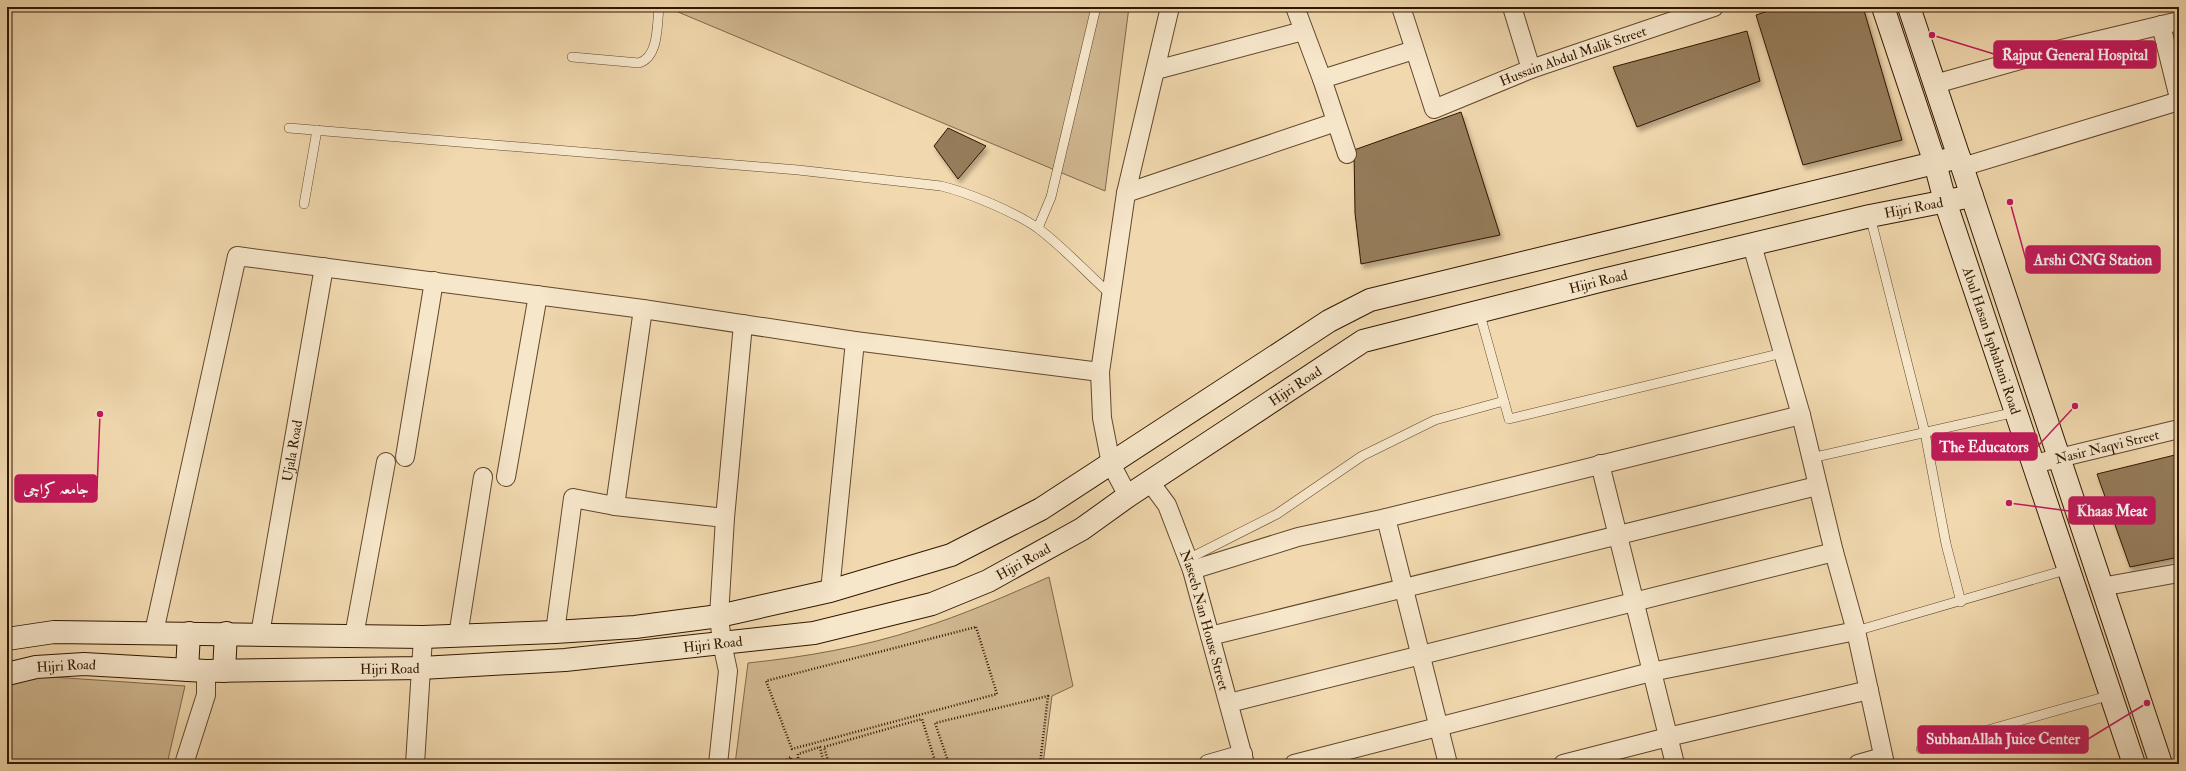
<svg xmlns="http://www.w3.org/2000/svg" width="2186" height="771" font-family="'IM FELL Double Pica',Amiri,serif">
  <style>
    .green { fill: #d0b790; stroke: #806748 }
    .building { fill: #957b5a; stroke: #311700; filter: url(#shadow) }
    .lines { fill: none; stroke-linecap: round; stroke-linejoin: round }
    .lane-casing { stroke: #61472c; stroke-width: 10 }
    .street-casing { stroke: #61472c; stroke-width: 20 }
    .secondary-casing { stroke: #311700; stroke-width: 24 }
    .path { stroke: #311700; stroke-width: 2.5; stroke-dasharray: 1 2; stroke-linecap: butt }
    .lane { stroke: #f6e6ca; stroke-width: 9 }
    .street { stroke: #f6e6ca; stroke-width: 18 }
    .secondary { stroke: #f6e6ca; stroke-width: 22 }
    .labels { text-anchor: middle; dominant-baseline: central; stroke-width: 3.5; stroke-linejoin: round; paint-order: stroke }
    .street-label { font-size: 14px; fill: #311700; stroke: #f6e6ca }
    .leader { fill: none; stroke: #c2185b; stroke-width: 1.5 }
    .callout-dot { fill: #c2185b; stroke: #f6e6ca; stroke-width: 1.5 }
    .callout { fill: #c2185b; stroke: #c2185b; stroke-width: 1.5 }
    .callout-label { font-size: 15px; text-anchor: middle; font-weight: bold; fill: #fff }
  </style>
  <defs>
    <filter id="shadow"><feDropShadow dx="2.5" dy="4.5" stdDeviation="2" flood-color="#0004"/></filter>
  </defs>
  <rect width="100%" height="100%" fill="#f1d8ae"/>
  <filter id="stains"><feTurbulence type="fractalNoise" baseFrequency=".005" numOctaves="4"/><feColorMatrix values="0 0 0 0 .2 0 0 0 0 .09 0 0 0 0 .02 0 0 0 .5 -.17"/></filter>
  <radialGradient id="worn" r=".72"><stop offset=".6" stop-color="#630" stop-opacity="0"/><stop offset="1" stop-color="#630" stop-opacity=".3"/></radialGradient>
  <g class="green">
    <polygon points="679,7 1129,7 1105,191 678,12"/>
    <path d="M1049,577L1073,686L1052,696L1043,764H735L748,663C805,657 863,647 918,629C963,615 1006,596 1049,577Z"/>
    <polygon points="37,676 185,686 167,764 20,764 7,760 7,684"/>
  </g>
  <g class="building">
    <polygon points="1780,7 1863,7 1902,140 1803,165 1756,15"/>
    <polygon points="1747,31 1760,81 1637,127 1613,67"/>
    <polygon points="1461,112 1500,235 1361,264 1355,213 1354,150"/>
    <polygon points="948,128 986,146 958,179 934,146"/>
    <polygon points="2179,454 2179,557 2130,567 2097,474"/>
  </g>
  <g class="lines">
    <g class="lane-casing">
      <g id="lane">
        <path d="M572,57L639,63C659,57 657,24 659,7"/>
        <path d="M289,128L798,170L941,186C967,192 1017,213 1039,229C1064,248 1087,273 1111,295"/>
        <polyline points="304,204 317,130"/>
        <polyline points="1870,216 1925,433 1946,544 1961,602"/>
        <polyline points="1038,228 1051,197 1096,7"/>
        <polyline points="1479,311 1509,419 1783,353"/>
        <polyline points="1811,458 2016,412"/>
        <polyline points="1188,559 1277,514 1362,456 1435,420 1504,401"/>
        <polyline points="1856,631 2069,569"/>
        <polyline points="1921,749 2111,695"/>
      </g>
    </g>
    <g class="street-casing">
      <g id="street">
        <polyline points="1295,7 1322,79 1347,154"/>
        <path id="s1" d="M1401,7L1434,109L1531,69L1714,7"/>
        <polyline points="1512,7 1531,69"/>
        <polyline points="2161,25 2179,98"/>
        <polyline points="1156,70 1303,31"/>
        <polyline points="1322,79 1414,50"/>
        <polyline points="1935,84 2049,52 2179,21"/>
        <polyline points="1962,167 2179,101"/>
        <polyline points="1126,193 1336,122"/>
        <polyline points="1752,245 1801,415 1834,552 1856,631 1885,764"/>
        <polyline points="405,457 434,281"/>
        <polyline points="1600,464 1675,764"/>
        <path id="s2" d="M2034,464L2179,429"/>
        <polyline points="506,477 538,295"/>
        <path id="s3" d="M1150,482L1167,505L1192,570L1245,764"/>
        <polyline points="1128,496 1111,464 1102,418 1100,372 1126,193 1170,7"/>
        <polyline points="615,506 643,309"/>
        <polyline points="1386,518 1448,764"/>
        <polyline points="1192,570 1298,537 1386,518 1801,415"/>
        <polyline points="2101,587 2179,573"/>
        <polyline points="830,591 855,341"/>
        <polyline points="154,632 237,256 643,309 855,341 1100,372"/>
        <polyline points="555,632 573,498 615,506 725,518"/>
        <path id="s4" d="M260,634L324,267"/>
        <polyline points="354,636 386,462"/>
        <polyline points="458,636 483,477"/>
        <polyline points="1210,636 1817,486"/>
        <polyline points="1229,703 1834,552"/>
        <polyline points="184,764 206,695 206,671"/>
        <polyline points="415,764 423,637"/>
        <polyline points="718,764 728,671 722,643 719,616 725,518 743,324"/>
        <polyline points="1208,764 1243,754"/>
        <polyline points="1294,764 1651,672 1856,631"/>
        <polyline points="1563,764 1668,737 1869,690"/>
        <polyline points="1858,764 1883,757"/>
      </g>
    </g>
    <g class="secondary-casing">
      <g id="secondary">
        <path id="s5" d="M1883,7L1935,163L1945,201L2134,764"/>
        <polyline points="1909,7 2161,764"/>
        <polyline points="7,639 54,632 423,637 555,632 635,627 719,616 830,591 951,555 1041,509 1329,321 1370,300 1959,157"/>
        <polyline points="187,670 189,633"/>
        <polyline points="224,671 226,633"/>
        <path id="s6" d="M7,674L36,667L84,664L206,671L421,668L565,660L814,633L871,619L932,604L988,581L1082,529L1128,496L1363,341L1599,281L1870,216L1972,196"/>
      </g>
    </g>
    <g class="path">
      <polygon points="976,627 997,694 792,749 766,681"/>
      <polyline points="779,764 791,757 791,764"/>
      <polyline points="798,764 798,754 820,747 824,764"/>
      <polyline points="829,764 824,747 922,719 936,764"/>
      <polyline points="949,764 935,723 1048,696 1040,764"/>
    </g>
    <use href="#lane" class="lane"/>
    <use href="#street" class="street"/>
    <use href="#secondary" class="secondary"/>
  </g>
  <g class="labels">
    <g class="street-label">
      <text stroke="none"><textPath href="#s1" startOffset="256">Hussain Abdul Malik Street</textPath></text>
      <text stroke="none"><textPath href="#s6" startOffset="2004">Hijri Road</textPath></text>
      <text stroke="none"><textPath href="#s6" startOffset="1680">Hijri Road</textPath></text>
      <text stroke="none"><textPath href="#s5" startOffset="351">Abul Hasan Isphahani Road</textPath></text>
      <text stroke="none"><textPath href="#s6" startOffset="1356">Hijri Road</textPath></text>
      <text stroke="none"><textPath href="#s2" startOffset="75">Nasir Naqvi Street</textPath></text>
      <text stroke="none"><textPath href="#s4" startOffset="186">Ujala Road</textPath></text>
      <text stroke="none"><textPath href="#s6" startOffset="1032">Hijri Road</textPath></text>
      <text stroke="none"><textPath href="#s3" startOffset="150">Naseeb Nan House Street</textPath></text>
      <text stroke="none"><textPath href="#s6" startOffset="708">Hijri Road</textPath></text>
      <text stroke="none"><textPath href="#s6" startOffset="60">Hijri Road</textPath></text>
      <text stroke="none"><textPath href="#s6" startOffset="384">Hijri Road</textPath></text>
    </g>
  </g>
  <path class="leader" d="M1932 35L1994 54M2010 202L2026 260M2075 406L2037 447M100 414L97 489M2009 503L2069 511M2147 703L2088 739"/>
  <g class="callout-dot">
    <circle cx="1932" cy="35" r="4"/>
    <circle cx="2010" cy="202" r="4"/>
    <circle cx="2075" cy="406" r="4"/>
    <circle cx="100" cy="414" r="4"/>
    <circle cx="2009" cy="503" r="4"/>
    <circle cx="2147" cy="703" r="4"/>
  </g>
  <g class="callout">
    <rect x="1994" y="41" width="162" height="27" rx="4"/>
    <rect x="2026" y="246" width="134" height="27" rx="4"/>
    <rect x="1932" y="433" width="105" height="27" rx="4"/>
    <rect x="15" y="475" width="82" height="27" rx="4"/>
    <rect x="2069" y="497" width="86" height="27" rx="4"/>
    <rect x="1918" y="726" width="170" height="27" rx="4"/>
  </g>
  <g class="callout-label">
    <text x="2075" y="60">Rajput General Hospital</text>
    <text x="2093" y="265">Arshi CNG Station</text>
    <text x="1984" y="452">The Educators</text>
    <text x="56" y="494">جامعہ کراچی</text>
    <text x="2112" y="516">Khaas Meat</text>
    <text x="2003" y="744">SubhanAllah Juice Center</text>
  </g>
  <rect width="2186" height="771" fill="none" stroke="#f1d8ae" stroke-width="24"/>
  <rect x="8" y="8" width="2170" height="755" fill="none" stroke="#311700" stroke-width="2"/>
  <rect x="12" y="12" width="2162" height="747" fill="none" stroke="#311700"/>
  <rect width="100%" height="100%" filter="url(#stains)"/>
  <rect width="100%" height="100%" fill="url(#worn)"/>
</svg>
